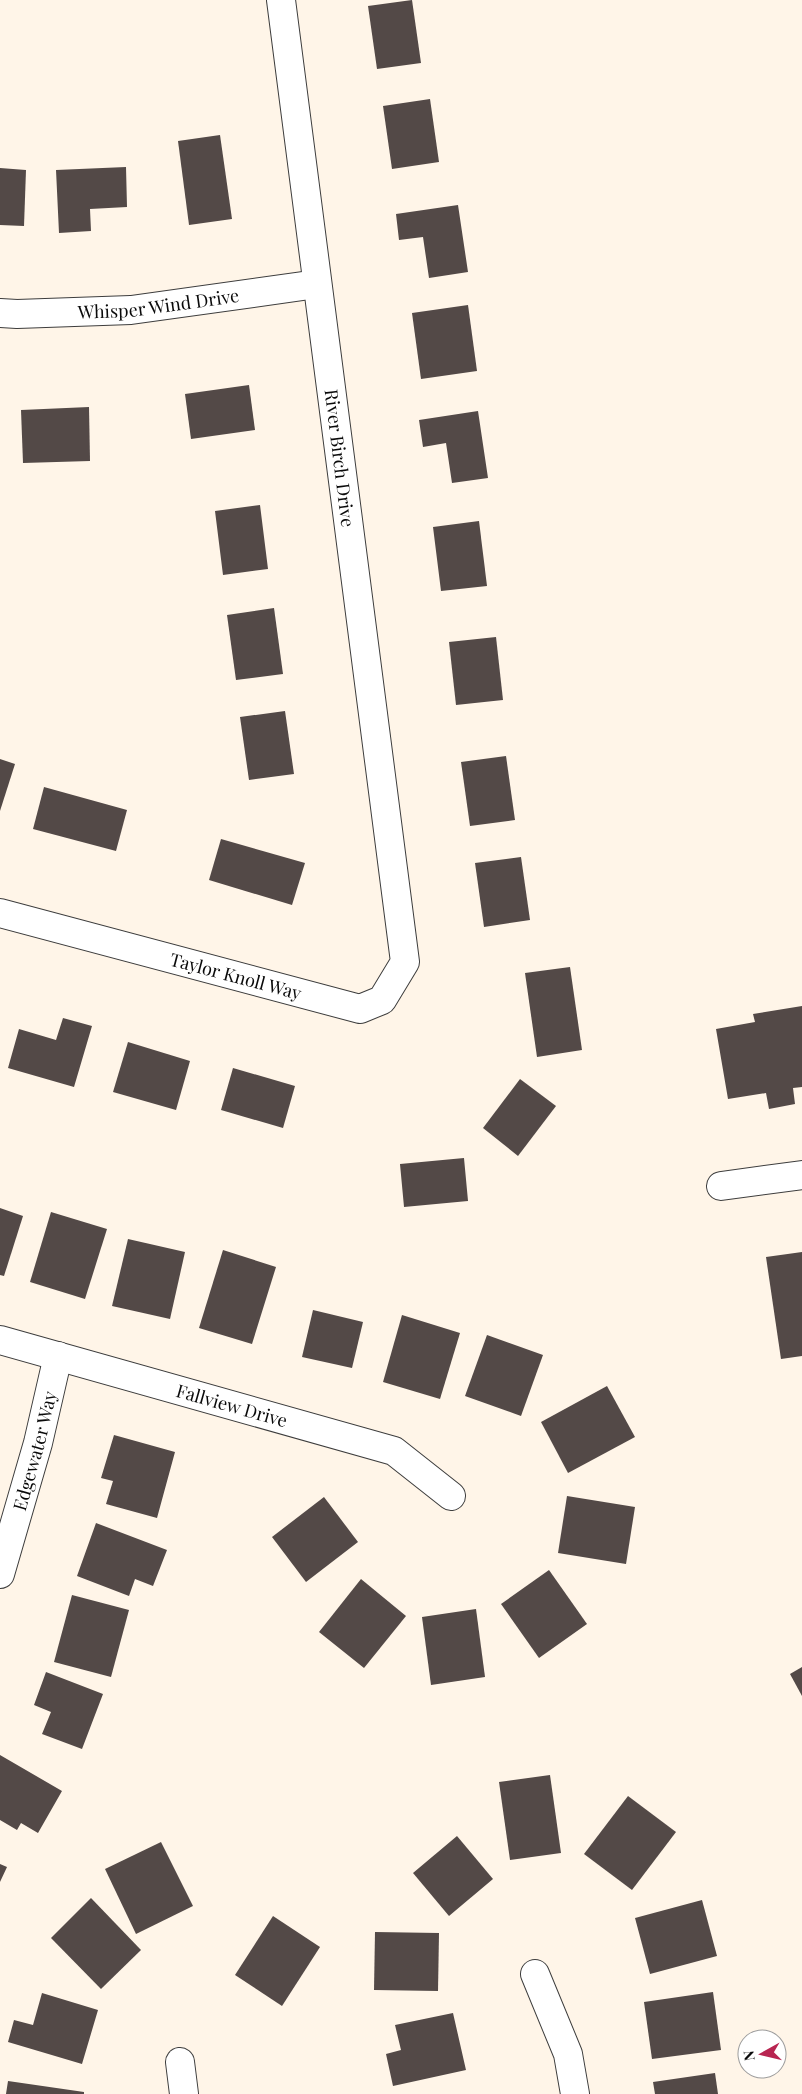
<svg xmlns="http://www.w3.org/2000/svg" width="802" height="2094" font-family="'Playfair Display',serif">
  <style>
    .building { fill: #534947 }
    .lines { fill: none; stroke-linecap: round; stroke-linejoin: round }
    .minor-casing { stroke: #3d3d3d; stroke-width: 30 }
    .minor { stroke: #fff; stroke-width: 28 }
    .labels { text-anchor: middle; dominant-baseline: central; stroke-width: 5; stroke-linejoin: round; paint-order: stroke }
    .street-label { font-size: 18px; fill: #0a0a0a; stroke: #fff }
  </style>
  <rect width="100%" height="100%" fill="#fff5e8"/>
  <g class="building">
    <polygon points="412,0 421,63 377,69 368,6"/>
    <polygon points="430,99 439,162 392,169 383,106"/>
    <polygon points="220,135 232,219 189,225 178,141"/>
    <polygon points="126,167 127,207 90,209 91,231 59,233 56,170"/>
    <polygon points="0,168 26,170 24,226 0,225"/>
    <polygon points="458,205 468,272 429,278 423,237 399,240 396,214"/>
    <polygon points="468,305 477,371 421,379 412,313"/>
    <polygon points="249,385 255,430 191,439 185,394"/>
    <polygon points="89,407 90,461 23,463 21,410"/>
    <polygon points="478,411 488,478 452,483 446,443 423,447 419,420"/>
    <polygon points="260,505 268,569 223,575 215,511"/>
    <polygon points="479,521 487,586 441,591 433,527"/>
    <polygon points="274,608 283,674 236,680 227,615"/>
    <polygon points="496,637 503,700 456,705 449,642"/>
    <polygon points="285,711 294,774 249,780 240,717"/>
    <polygon points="506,756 515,820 470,826 461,762"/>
    <polygon points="0,759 15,764 0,811"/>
    <polygon points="44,787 127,810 116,851 33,829"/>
    <polygon points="221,839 305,863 292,905 209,880"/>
    <polygon points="521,857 530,920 484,927 475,863"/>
    <polygon points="570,967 582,1050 537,1057 525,973"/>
    <polygon points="802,1006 802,1087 793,1088 795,1104 769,1109 766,1093 728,1099 716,1029 755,1022 753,1014"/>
    <polygon points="63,1018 92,1026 74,1087 8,1068 19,1029 56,1040"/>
    <polygon points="128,1042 190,1061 176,1110 113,1092"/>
    <polygon points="233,1068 295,1086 283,1128 221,1110"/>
    <polygon points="520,1079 556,1106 518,1156 483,1128"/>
    <polygon points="464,1158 468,1201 404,1207 400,1164"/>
    <polygon points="0,1208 23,1216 4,1276 0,1275"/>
    <polygon points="51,1212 107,1229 85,1299 30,1282"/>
    <polygon points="128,1239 185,1252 170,1319 112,1306"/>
    <polygon points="223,1250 276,1267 252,1344 199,1328"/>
    <polygon points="802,1252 802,1356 781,1359 766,1257"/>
    <polygon points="313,1310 363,1322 352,1368 302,1357"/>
    <polygon points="402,1315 460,1333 440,1399 383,1382"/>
    <polygon points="487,1335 543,1355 521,1416 465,1396"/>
    <polygon points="607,1386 635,1437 568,1473 541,1422"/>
    <polygon points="114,1435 175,1452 157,1518 106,1504 113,1481 101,1478"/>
    <polygon points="567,1496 635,1507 626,1564 558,1553"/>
    <polygon points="324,1497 358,1542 306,1582 272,1537"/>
    <polygon points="96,1523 167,1550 153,1586 135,1579 129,1596 77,1576"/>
    <polygon points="549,1570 587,1624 539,1658 501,1604"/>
    <polygon points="361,1579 406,1616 364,1668 319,1632"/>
    <polygon points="72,1595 129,1610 111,1677 54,1662"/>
    <polygon points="476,1609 485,1677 431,1685 422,1617"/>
    <polygon points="802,1667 802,1696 790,1674"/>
    <polygon points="46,1672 103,1694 82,1749 42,1734 51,1712 34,1705"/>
    <polygon points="0,1755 62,1791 38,1833 21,1823 17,1830 0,1820"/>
    <polygon points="550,1775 561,1853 510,1860 499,1782"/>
    <polygon points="628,1796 676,1832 632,1890 584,1854"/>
    <polygon points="457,1836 493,1879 449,1916 413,1873"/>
    <polygon points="161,1842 193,1906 136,1934 105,1869"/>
    <polygon points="0,1864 7,1867 0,1882"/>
    <polygon points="91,1898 141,1950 101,1989 51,1938"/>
    <polygon points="702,1900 717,1956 650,1974 635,1918"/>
    <polygon points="273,1916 320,1947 282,2006 235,1975"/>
    <polygon points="375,1932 439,1933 438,1991 374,1990"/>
    <polygon points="713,1992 721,2050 652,2059 644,2002"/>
    <polygon points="42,1993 98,2010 82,2064 8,2042 14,2020 33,2025"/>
    <polygon points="453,2013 466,2070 393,2086 386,2054 401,2050 395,2025"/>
    <polygon points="715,2073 718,2094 655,2094 653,2082"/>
    <polygon points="8,2081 84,2092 84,2094 6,2094"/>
  </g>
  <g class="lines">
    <g class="minor-casing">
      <g id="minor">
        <path id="s1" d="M0,313L17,314L131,310L317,284"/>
        <path id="s2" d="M0,913L360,1009L382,1000L405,962L281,0"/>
        <polyline points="721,1186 802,1175"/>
        <path id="s3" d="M0,1340L394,1451L451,1496"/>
        <path id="s4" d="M0,1574L38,1443L58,1356"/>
        <polyline points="535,1974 568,2054 575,2094"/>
        <polyline points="180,2062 184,2094"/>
      </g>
    </g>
    <use href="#minor" class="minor"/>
  </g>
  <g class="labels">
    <g class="street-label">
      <text stroke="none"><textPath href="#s1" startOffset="159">Whisper Wind Drive</textPath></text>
      <text transform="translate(340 458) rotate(83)">River Birch Drive</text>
      <text stroke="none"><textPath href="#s2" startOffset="244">Taylor Knoll Way</textPath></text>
      <text stroke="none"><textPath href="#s3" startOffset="241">Fallview Drive</textPath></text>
      <text stroke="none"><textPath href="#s4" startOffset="128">Edgewater Way</textPath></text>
    </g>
  </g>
  <g transform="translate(762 2054) rotate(262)"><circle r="24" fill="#ffffff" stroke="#9d9d9d"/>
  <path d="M0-4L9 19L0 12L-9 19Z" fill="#b82551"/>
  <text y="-8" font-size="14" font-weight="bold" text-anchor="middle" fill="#0a0a0a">N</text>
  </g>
</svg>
